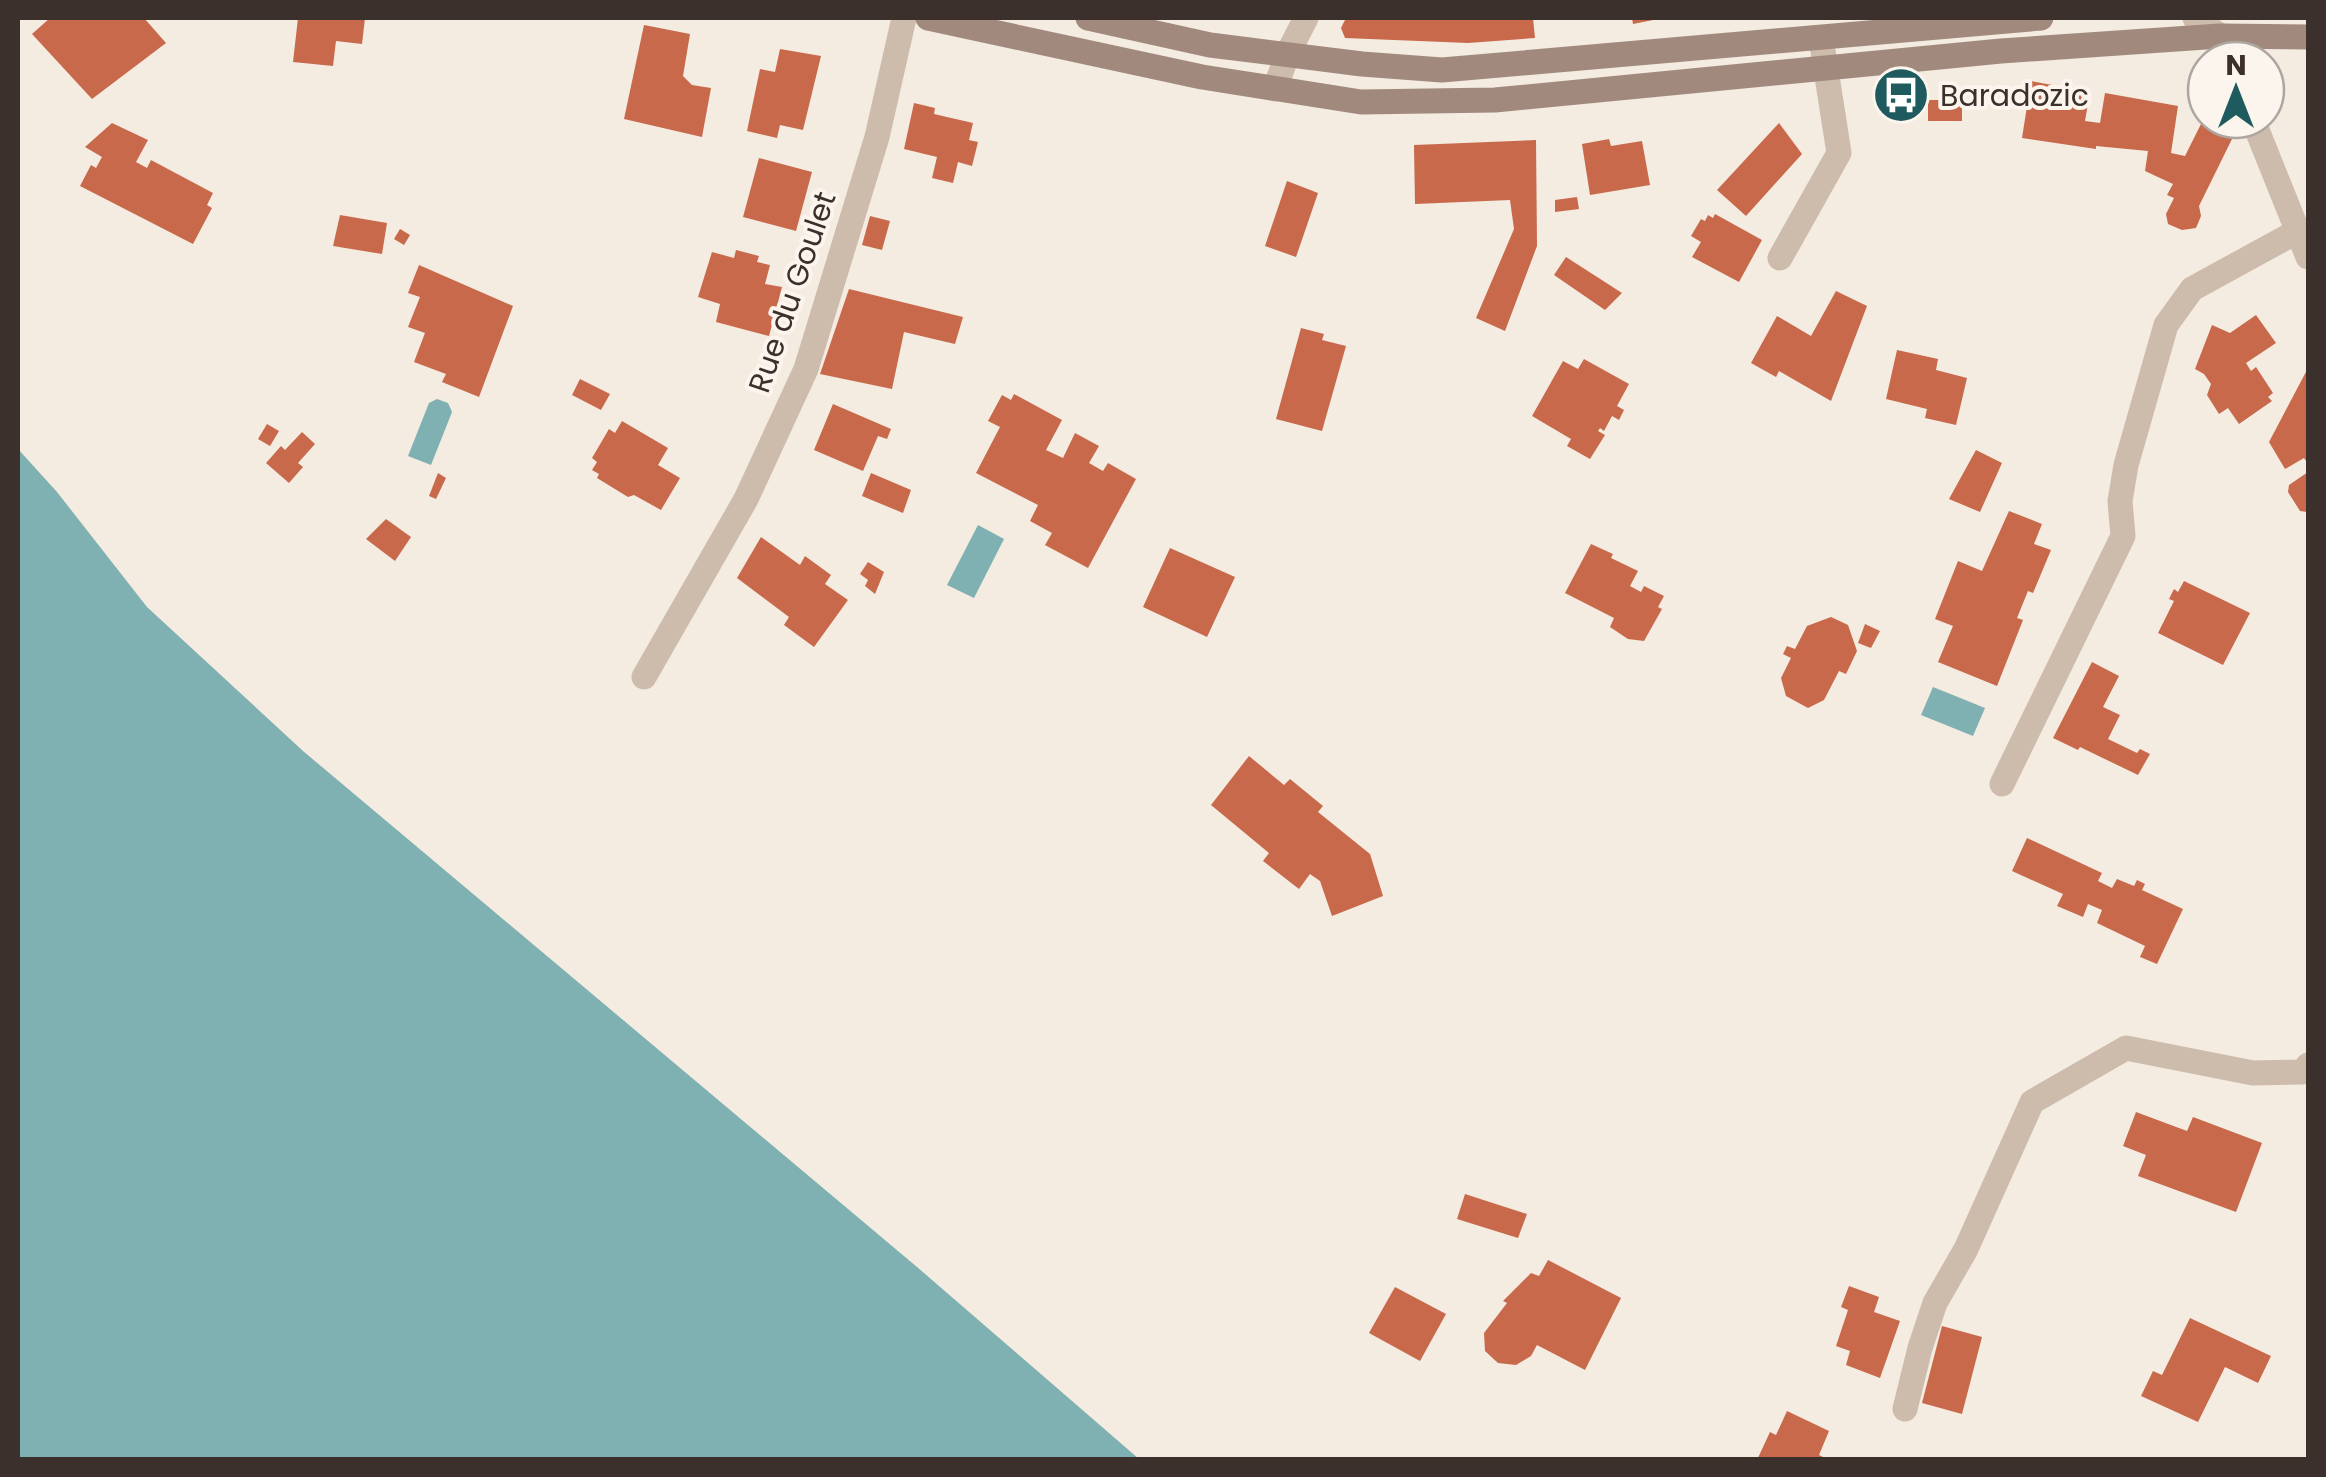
<svg xmlns="http://www.w3.org/2000/svg" width="2326" height="1477" font-family="Poppins,sans-serif">
  <style>
    .water { fill: #7fb0b2 }
    .building { fill: #c8694b }
    .lines { fill: none; stroke-linecap: round; stroke-linejoin: round }
    .street { stroke: #cdbbac; stroke-width: 25 }
    .secondary { stroke: #a18a7d; stroke-width: 25 }
    .labels { text-anchor: middle; dominant-baseline: central; stroke-width: 8; stroke-linejoin: round; paint-order: stroke }
    .poi-label { font-size: 30px; fill: #3b302b; stroke: #fbf5ee; text-anchor: start }
    .street-label { font-size: 30px; fill: #3b302b; stroke: #fbf5ee }
  </style>
  <rect width="100%" height="100%" fill="#f4ebe1"/>
  <g class="water">
    <polygon points="437,399 448,403 452,412 431,465 408,456 429,403"/>
    <polygon points="18,449 57,492 147,607 303,751 917,1267 1139,1459 18,1459"/>
    <polygon points="978,525 1004,539 974,598 947,585"/>
    <polygon points="1933,687 1985,708 1973,736 1921,715"/>
  </g>
  <g class="building">
    <polygon points="50,18 144,18 166,43 92,99 32,34"/>
    <polygon points="298,18 365,18 362,44 336,41 333,66 293,62"/>
    <polygon points="1346,18 1533,18 1535,38 1468,43 1345,38 1341,28"/>
    <polygon points="1632,18 1658,18 1658,19 1633,24"/>
    <polygon points="644,25 690,34 683,76 692,85 711,88 702,137 624,119"/>
    <polygon points="780,49 821,56 803,130 780,125 777,138 747,131 760,69 775,72"/>
    <polygon points="2031,81 2090,92 2085,121 2100,123 2105,93 2178,106 2171,153 2185,156 2202,122 2232,139 2199,206 2201,216 2196,228 2182,230 2168,224 2166,214 2174,198 2167,195 2173,184 2145,171 2148,151 2096,146 2096,149 2022,138"/>
    <rect x="1928" y="100" width="34" height="21"/>
    <polygon points="914,103 935,108 934,114 973,123 969,140 978,142 972,166 958,162 953,183 932,178 937,157 904,149"/>
    <polygon points="112,123 148,140 136,162 147,168 151,160 213,193 207,205 212,208 193,244 80,186 91,165 96,168 102,157 85,147"/>
    <polygon points="1779,123 1802,154 1746,216 1717,190"/>
    <polygon points="1609,139 1611,146 1642,141 1650,185 1590,195 1582,144"/>
    <polygon points="1536,140 1537,246 1505,331 1476,318 1514,229 1510,200 1415,204 1414,145"/>
    <polygon points="759,158 812,172 796,231 743,217"/>
    <polygon points="1287,181 1318,193 1296,257 1265,246"/>
    <polygon points="1577,197 1579,209 1555,212 1555,200"/>
    <polygon points="1715,214 1762,240 1739,282 1692,257 1701,242 1691,236 1701,219 1705,221 1708,215 1713,218"/>
    <polygon points="340,215 387,223 382,254 333,246"/>
    <polygon points="870,216 890,221 882,250 862,245"/>
    <polygon points="400,229 410,235 404,245 394,239"/>
    <polygon points="736,250 759,256 757,262 770,265 765,284 782,287 769,336 716,322 720,304 698,297 712,252 734,258"/>
    <polygon points="1566,257 1622,293 1605,310 1554,275"/>
    <polygon points="419,265 513,306 479,397 442,382 446,374 414,362 425,333 408,327 420,297 408,293"/>
    <polygon points="849,289 963,317 955,344 904,332 892,389 820,374"/>
    <polygon points="1836,291 1867,306 1831,401 1779,371 1776,377 1751,363 1777,316 1811,336"/>
    <polygon points="2256,315 2276,343 2246,363 2251,371 2256,367 2273,393 2268,397 2272,401 2239,424 2228,408 2219,414 2207,395 2211,384 2204,374 2195,369 2212,325 2230,333"/>
    <polygon points="1301,328 1324,334 1322,340 1346,346 1322,431 1276,419"/>
    <polygon points="1897,350 1938,359 1936,370 1967,378 1956,425 1925,418 1927,409 1886,399"/>
    <polygon points="1584,359 1629,384 1617,406 1624,410 1619,420 1612,416 1604,431 1600,428 1598,431 1605,435 1590,459 1567,446 1571,439 1532,416 1563,361 1578,369"/>
    <polygon points="2308,368 2308,464 2304,458 2285,469 2269,442"/>
    <polygon points="580,379 610,394 601,410 572,395"/>
    <polygon points="1014,394 1062,420 1046,450 1063,458 1075,433 1099,446 1089,463 1103,471 1108,463 1136,479 1088,568 1045,545 1052,533 1030,521 1038,505 976,473 1000,427 988,421 1002,395 1011,400"/>
    <polygon points="833,404 891,429 887,439 878,436 863,471 814,450"/>
    <polygon points="622,421 668,448 658,465 680,478 661,510 634,495 628,497 597,478 599,474 592,470 597,462 592,458 609,429 615,433"/>
    <polygon points="267,424 279,431 270,446 258,439"/>
    <polygon points="302,432 315,444 298,463 303,467 289,483 266,463 281,446 285,450"/>
    <polygon points="1976,450 2002,463 1980,512 1949,499"/>
    <polygon points="2308,472 2308,511 2307,512 2300,511 2288,492 2289,485"/>
    <polygon points="438,473 446,478 436,499 429,496"/>
    <polygon points="871,473 911,490 903,513 862,496"/>
    <polygon points="2009,511 2042,524 2034,544 2051,550 2033,593 2028,591 2017,618 2023,620 1997,686 1938,662 1953,626 1935,619 1958,561 1982,571"/>
    <polygon points="386,519 411,537 395,561 366,539"/>
    <polygon points="761,537 800,565 805,556 831,575 825,584 848,600 814,647 784,625 789,617 737,578"/>
    <polygon points="1591,544 1613,554 1611,558 1638,571 1630,586 1641,592 1644,586 1664,596 1658,607 1662,609 1644,641 1628,639 1610,627 1614,618 1565,593"/>
    <polygon points="1170,548 1235,577 1207,637 1143,607"/>
    <polygon points="868,562 884,572 875,594 865,586 868,580 860,574"/>
    <polygon points="2184,581 2250,613 2223,665 2158,633 2174,601 2169,599 2174,589 2178,592"/>
    <polygon points="1831,617 1848,625 1857,651 1846,674 1839,671 1824,700 1808,708 1786,696 1781,678 1791,658 1783,654 1787,646 1795,649 1807,626"/>
    <polygon points="1865,624 1880,631 1871,648 1858,643"/>
    <polygon points="2092,662 2119,676 2103,707 2120,715 2108,739 2137,753 2140,749 2150,754 2138,775 2080,747 2078,750 2053,738"/>
    <polygon points="1249,756 1284,785 1290,779 1323,806 1318,812 1370,854 1383,896 1332,916 1320,881 1310,874 1299,889 1263,861 1269,853 1211,805"/>
    <polygon points="2027,838 2102,873 2098,881 2112,888 2117,879 2134,886 2137,880 2145,884 2142,890 2183,909 2157,964 2140,957 2145,946 2097,923 2102,910 2088,904 2083,917 2057,906 2063,894 2012,871"/>
    <polygon points="2136,1112 2187,1131 2193,1117 2262,1143 2236,1212 2138,1176 2146,1155 2123,1146"/>
    <polygon points="1465,1194 1527,1214 1518,1238 1457,1219"/>
    <polygon points="1548,1260 1621,1298 1585,1370 1537,1345 1531,1356 1516,1365 1498,1363 1485,1351 1484,1333 1507,1303 1503,1301 1531,1273 1539,1276"/>
    <polygon points="1849,1286 1879,1297 1874,1312 1900,1321 1880,1378 1846,1365 1850,1351 1836,1346 1848,1310 1841,1307"/>
    <polygon points="1395,1287 1446,1314 1420,1361 1369,1333"/>
    <polygon points="2190,1318 2271,1356 2258,1383 2225,1367 2198,1422 2141,1396 2153,1371 2162,1375"/>
    <polygon points="1942,1326 1982,1337 1962,1414 1922,1403"/>
    <polygon points="1787,1411 1829,1431 1819,1455 1829,1460 1757,1460 1770,1432 1776,1435"/>
  </g>
  <g class="lines">
    <g class="street">
      <polyline points="2195,18 2220,36 2230,60"/>
      <polyline points="1275,89 1287,55 1306,18"/>
      <polyline points="2253,120 2308,257"/>
      <polyline points="1780,258 1839,153 1821,38"/>
      <polyline points="644,677 746,499 806,369 877,137 904,18"/>
      <polyline points="2002,784 2123,536 2120,501 2126,465 2166,325 2192,289 2296,232"/>
      <polyline points="1905,1409 1920,1348 1935,1303 1966,1249 2032,1102 2126,1048 2253,1073 2303,1072 2308,1065"/>
    </g>
    <g class="secondary">
      <polyline points="928,18 1202,77 1361,102 1495,100 2001,51 2220,36 2308,37"/>
      <polyline points="1088,18 1210,45 1362,64 1442,70 2041,18"/>
    </g>
  </g>
  <defs>
    <g id="bus-disc" transform="scale(2.875)"><circle r="9.5" fill="#1f5a5e" stroke="#fbf5ee"/><path d="M-5-6H5V4H4V6H2V4H-2V6H-4V4H-5ZM-3.5-4V0h7V-4ZM-3.5 1.2v1.5H-2V1.2ZM2 1.2v1.5H3.5V1.2Z" fill="#fff"/></g>
  </defs>
  <g fill-rule="evenodd">
    <use href="#bus-disc" x="1901" y="95"/>
  </g>
  <g class="labels">
    <g class="poi-label">
      <text x="1940" y="95">Baradozic</text>
    </g>
    <g class="street-label">
      <text transform="translate(792 292) rotate(-71)">Rue du Goulet</text>
    </g>
  </g>
  <rect width="2326" height="1477" fill="none" stroke="#3b302b" stroke-width="40"/>
  <g transform="translate(2236 90)"><circle r="48" fill="#fbf5ee" stroke="#aea6a0" stroke-width="2.5"/>
  <path d="M0-8L18 38L0 25L-18 38Z" fill="#1f5a5e"/>
  <text y="-15" font-size="28" font-weight="bold" text-anchor="middle" fill="#3b302b">N</text>
  </g>
</svg>
